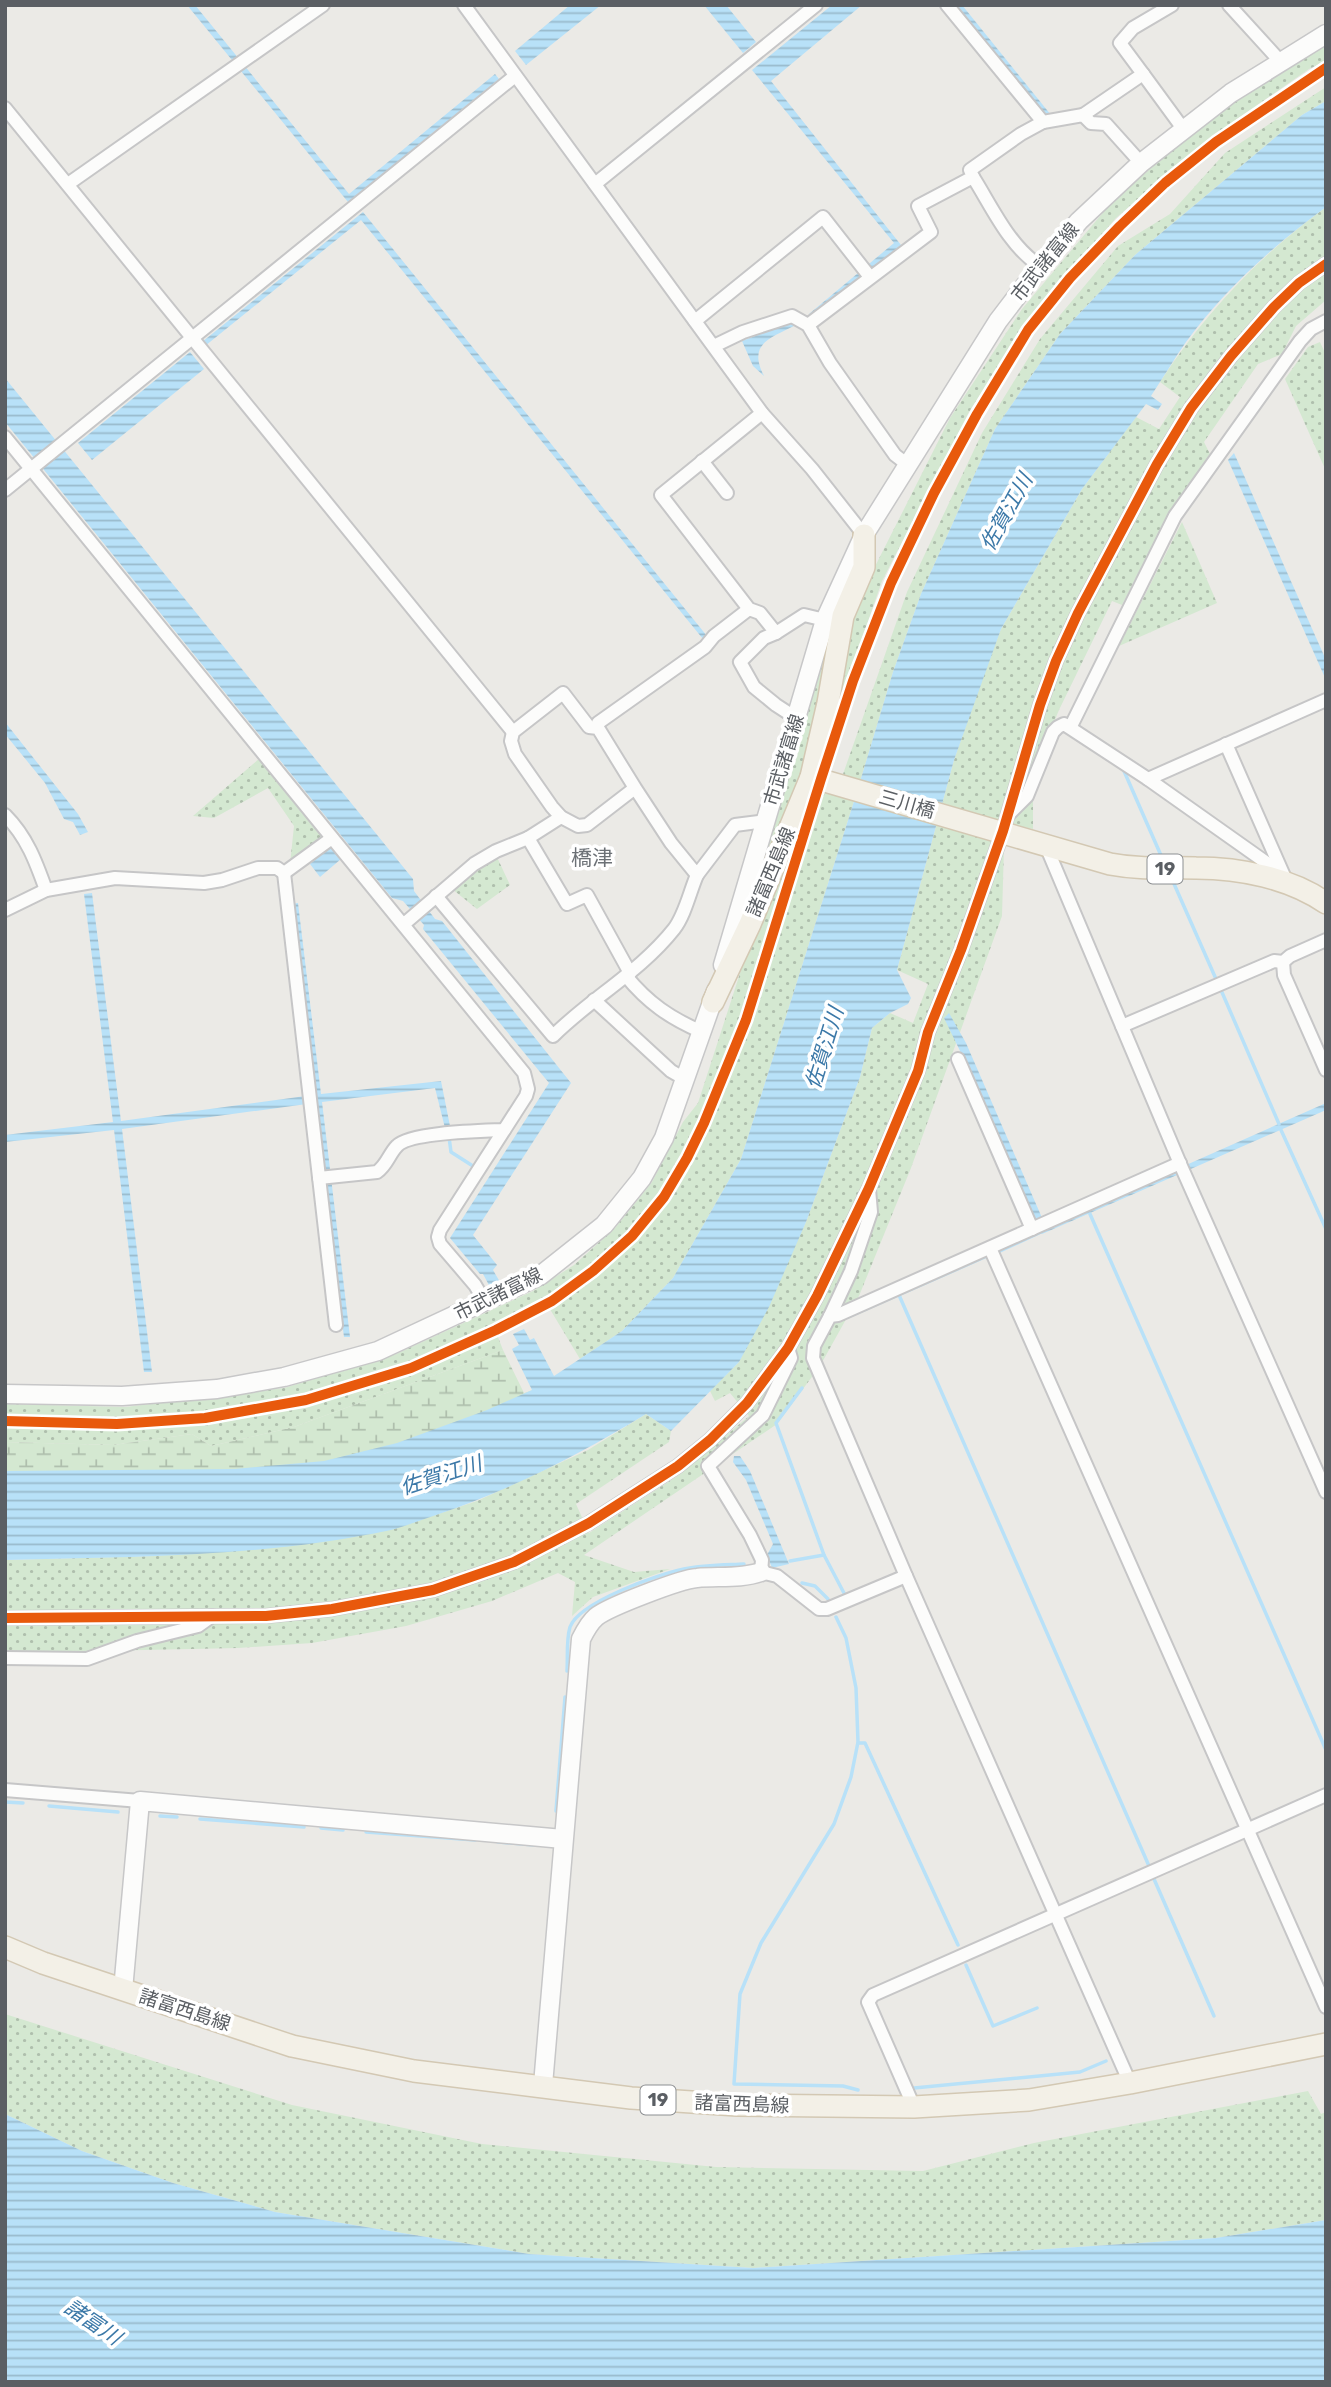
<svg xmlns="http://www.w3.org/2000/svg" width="1331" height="2387" font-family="Rubik,'Noto Sans JP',sans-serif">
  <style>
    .grass { fill: url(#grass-dots) }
    .wetland { fill: url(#wetland-marsh) }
    .water { fill: url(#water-rules) }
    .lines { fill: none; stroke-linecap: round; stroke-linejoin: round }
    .stream { stroke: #b8e1f8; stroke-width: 3.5 }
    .street-casing { stroke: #c6c6c7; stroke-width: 16 }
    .secondary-casing { stroke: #c7c7c8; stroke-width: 21 }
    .primary-casing { stroke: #d3c8b3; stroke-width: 24 }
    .street { stroke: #fcfcfb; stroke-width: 12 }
    .secondary { stroke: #fcfcfb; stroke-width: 18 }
    .primary { stroke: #f3f0e7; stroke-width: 21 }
    .cycleway-casing { stroke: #fff; stroke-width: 15 }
    .cycleway { stroke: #e8590c; stroke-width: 10 }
    .labels { text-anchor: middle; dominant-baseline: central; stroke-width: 7; stroke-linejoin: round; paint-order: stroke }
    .shield { fill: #fff; stroke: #8c8f92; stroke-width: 2 }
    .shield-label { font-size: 18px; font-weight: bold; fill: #5b5f64 }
    .street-label { font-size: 19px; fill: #5b5f64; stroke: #fff }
    .water-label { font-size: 21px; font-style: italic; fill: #3c79a8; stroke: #fff }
    .neighbourhood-label { font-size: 21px; fill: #6c7176; stroke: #fff }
  </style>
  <defs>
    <pattern id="grass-dots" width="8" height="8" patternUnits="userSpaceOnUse" patternTransform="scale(1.75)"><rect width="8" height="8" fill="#d4e8d1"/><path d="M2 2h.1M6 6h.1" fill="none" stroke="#afbfad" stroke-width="1.8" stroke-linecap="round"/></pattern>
    <pattern id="wetland-marsh" width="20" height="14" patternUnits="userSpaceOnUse" patternTransform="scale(1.75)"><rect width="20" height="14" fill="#d4e8d1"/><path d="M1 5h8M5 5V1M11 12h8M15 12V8" fill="none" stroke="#afbfad"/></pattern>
    <pattern id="water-rules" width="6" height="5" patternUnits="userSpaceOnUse" patternTransform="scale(1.75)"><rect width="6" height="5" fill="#b8e1f8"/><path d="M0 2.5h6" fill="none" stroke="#99bacc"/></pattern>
  </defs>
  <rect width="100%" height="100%" fill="#ebeae6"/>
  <g class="grass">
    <polygon points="1326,45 1326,61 1309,69 1207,140 1116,218 1030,318 969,412 882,581 823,751 853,610 950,418 1022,309 1111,203 1197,128 1302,57"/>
    <polygon points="1326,87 1326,101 1302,115 1135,255 1060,334 995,429 921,594 893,672 856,795 741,1159 673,1278 622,1331 580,1359 545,1301 494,1327 503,1350 294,1427 211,1446 192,1434 113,1445 5,1442 5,1404 125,1407 284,1388 396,1354 533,1291 574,1265 615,1228 652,1182 683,1122 698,1103 753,933 806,806 824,793 836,794 907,592 982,433 1040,339 1118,246 1170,214 1225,153"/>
    <path d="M1326,207V300L1296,326L1282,354L1258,364L1204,442L1210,454L1169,512L1122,605L1112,601L1059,710L1033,772V829L997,821L990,838L1004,847L1002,916L911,1168L859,1296L820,1366L777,1424L584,1555L634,1572L670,1569L593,1597L572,1616L575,1582L558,1573L492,1601L406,1626L312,1643L238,1648L5,1653V1560L156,1556L393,1529L477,1501L588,1450L646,1414L671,1431L669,1442L576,1504L589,1533L679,1475L749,1416L730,1393L715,1401L710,1391L739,1362L806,1222L860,1077L872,1028L890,1013L913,1023L928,984L897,970L954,760L984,673L1001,629L1082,489L1136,417L1159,429L1180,397L1160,382C1205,313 1259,256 1326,207Z"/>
    <polygon points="1320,342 1326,355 1326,471 1285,379 1308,347"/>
    <polygon points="1182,522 1217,603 1119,646"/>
    <polygon points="832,628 816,726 786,823 749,907"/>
    <polygon points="260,758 324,836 290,864 294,826 268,788 214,818 193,816"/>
    <polygon points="496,855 510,885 477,909 452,889"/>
    <polygon points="5,2014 292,2105 482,2144 716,2167 923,2171 1034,2143 1308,2091 1321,2114 1326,2112 1326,2220 1216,2238 753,2268 529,2254 275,2212 173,2183 82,2151 5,2114"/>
  </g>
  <polygon class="wetland" points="503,1350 524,1393 533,1390 527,1409 293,1484 5,1486 5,1442 113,1445 192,1434 211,1446 294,1427"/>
  <g class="water">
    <polygon points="187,5 195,5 349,194 495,74 499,79 348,202"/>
    <polygon points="570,5 601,5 526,65 515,51"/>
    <polygon points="704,5 726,5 756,42 743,53"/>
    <polygon points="832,5 862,5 771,81 901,245 812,316 809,314 894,243 752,70"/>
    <polygon points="957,5 962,5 1051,115 1047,117"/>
    <path d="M1326,101V207C1274,245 1224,290 1186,342C1174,359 1163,378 1151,396L1162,404L1158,410L1146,404L1082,489L1001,629L954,760L897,970L911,998L908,1004L890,1013L872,1028L860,1077L806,1222L769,1307L739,1362L671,1431L646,1414C579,1455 510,1490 436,1515C421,1520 406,1526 391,1530C265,1557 134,1557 5,1560V1471L235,1469L324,1461L397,1443L487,1410L532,1390L512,1349L519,1345L513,1334L524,1329L530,1340L534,1338L554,1376L622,1331L673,1278L741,1159L856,795L893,672L921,594L995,429L1060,334L1135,255L1302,115Z"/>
    <polygon points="363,212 707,636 703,639 361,220 205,346 202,342"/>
    <path d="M788,323L796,325C771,338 747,343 764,376L753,366L742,341Z"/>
    <polygon points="190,352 204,369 92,460 78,443"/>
    <polygon points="5,378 413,879 414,891 435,919 442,921 571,1083 473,1235 497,1265 493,1270 500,1282 490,1287 483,1274 480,1274 450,1238 549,1083 423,929 424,925 403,901 392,898 5,422"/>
    <polygon points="1234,453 1326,660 1326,680 1228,460"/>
    <polygon points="5,722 78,814 88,832 80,835 73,822 64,819 45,783 5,734"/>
    <polygon points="331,847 341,859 320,877 310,864"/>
    <polygon points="92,893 121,1121 313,1095 290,904 298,903 321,1094 441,1081 450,1126 445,1128 435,1088 322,1102 350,1337 344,1337 314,1103 122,1129 152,1372 144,1372 114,1130 5,1142 5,1135 113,1122 84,894"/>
    <polygon points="949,1013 966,1043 1046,1227 1326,1103 1326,1110 1042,1234 1039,1233 1041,1230 1038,1222 1035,1220 961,1053 944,1018"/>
    <polygon points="734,1456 740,1456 750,1471 789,1564 772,1568 767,1555 773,1544 746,1480 733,1462"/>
    <polygon points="5,2114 82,2151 173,2183 275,2212 529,2254 753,2268 1216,2238 1326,2220 1326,2382 5,2382"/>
  </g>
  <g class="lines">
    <g class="stream">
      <polyline points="1124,771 1163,860"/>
      <polyline points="1171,877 1216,979"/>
      <polyline points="1221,990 1279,1124"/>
      <polyline points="1281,1130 1326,1229"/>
      <polyline points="449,1137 451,1152 476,1168"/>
      <polyline points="1090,1214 1326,1750"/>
      <polyline points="1000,1251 1039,1233"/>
      <polyline points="899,1295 1149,1866"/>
      <polyline points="848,1317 987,1256"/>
      <polyline points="802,1388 776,1423 824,1555"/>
      <polyline points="790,1561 824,1555 845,1595"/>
      <polyline points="802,1583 815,1586 828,1599"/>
      <polyline points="836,1617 846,1638 856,1688 858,1742 851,1777 834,1824 761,1943 740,1994 734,2084 843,2086 858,2090"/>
      <path d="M567,1671C568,1657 566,1640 570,1627C579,1602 659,1574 684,1569C704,1565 725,1565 744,1564"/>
      <polyline points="858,1743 865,1743 958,1945"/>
      <polyline points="5,1802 23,1803"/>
      <polyline points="49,1806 118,1812"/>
      <polyline points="556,1811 565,1697"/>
      <polyline points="160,1816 177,1817"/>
      <polyline points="200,1819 304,1827"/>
      <polyline points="321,1828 343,1830"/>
      <polyline points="366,1832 475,1840"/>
      <polyline points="498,1842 534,1845"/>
      <polyline points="1154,1879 1214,2016"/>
      <polyline points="966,1965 993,2026 1037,2008"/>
      <polyline points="914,2088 1080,2072 1106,2061"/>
    </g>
    <g class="street-casing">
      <g id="street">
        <polyline points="464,5 762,413 812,469 864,535"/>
        <polyline points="947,5 1043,122 1083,115 1091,123 1106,124 1141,163"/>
        <polyline points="1229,5 1280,61"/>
        <polyline points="1143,74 1184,130"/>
        <polyline points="5,108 513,732"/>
        <polyline points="1083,115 1143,74 1120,43 1133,28 1172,5"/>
        <path d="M973,177C992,207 1009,246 1040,266"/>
        <polyline points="68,184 323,5"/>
        <polyline points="595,184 816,5"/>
        <polyline points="695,321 823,217 870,277"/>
        <polyline points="808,325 931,232 918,206 973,177 970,170 1021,134 1043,122"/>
        <polyline points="714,346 743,332 792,316 808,325 830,363 895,455 908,465"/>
        <polyline points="762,413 661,495 749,609 760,613 776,633 804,615 825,620"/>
        <polyline points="5,437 524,1073 528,1089 526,1096 440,1230 438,1237 440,1244 475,1285 485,1302"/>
        <polyline points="702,461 727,493"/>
        <polyline points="5,490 515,76"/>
        <polyline points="776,633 764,638 740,662 754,687 776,705 796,718"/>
        <polyline points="1071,726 1175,516 1300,341 1311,329 1326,321"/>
        <polyline points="598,728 598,723 705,647 714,636 749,609"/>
        <polyline points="1226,744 1284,876"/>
        <polyline points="1148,779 1326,700"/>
        <polyline points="635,788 598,728 589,727 563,693 513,732 511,741 515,754 552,807 561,817 578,826 587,825 635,788 671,843 697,875 735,825 766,821"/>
        <polyline points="1009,814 1027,796 1053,732 1058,727 1064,724 1148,779 1271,866 1283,879"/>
        <path d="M5,815C27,837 36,862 46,890"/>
        <polyline points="528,838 567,904 587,895 630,973"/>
        <polyline points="1046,846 1181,1166 1326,1492"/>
        <polyline points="284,873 336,1325"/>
        <polyline points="284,873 332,838"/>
        <path d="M436,896L553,1036C591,998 640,972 674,929C685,915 690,891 697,875"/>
        <polyline points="5,910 46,890 115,878 204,883 222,880 258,868 277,868 284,873"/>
        <polyline points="404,924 474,864 496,851 528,838 561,817"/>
        <polyline points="1283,962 1284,975 1326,1070"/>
        <path d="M626,976C648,1003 670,1018 702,1032"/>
        <polyline points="594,1000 671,1071 685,1079"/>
        <polyline points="1122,1026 1274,961 1283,962 1290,956 1326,940"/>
        <polyline points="958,1059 1032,1229"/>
        <path d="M319,1178L377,1172C387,1165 389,1154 397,1146C410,1132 483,1131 504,1130"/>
        <polyline points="990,1248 1326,2007"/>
        <polyline points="830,1316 851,1271 871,1212 869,1189"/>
        <polyline points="788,1348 791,1358 763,1415 708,1466 750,1535 762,1560 761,1572 777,1576 819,1609 827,1609 906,1576"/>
        <polyline points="5,1618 266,1616 332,1609 433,1590 514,1562 589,1523 678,1466 710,1440 747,1403 788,1348 817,1296 869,1188 918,1071 928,1032 961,950 1003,831 1040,705 1056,661 1078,613 1157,464 1191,408 1231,356 1274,307 1299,283 1326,264"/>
        <polyline points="5,1658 87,1659 137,1641 198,1626 212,1616"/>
        <polyline points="5,1790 140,1801"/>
        <polyline points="1130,2083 906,1576 813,1358 814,1346 830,1316 838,1315 1180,1163"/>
        <polyline points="914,2107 868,2002 873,1995 1326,1795"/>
      </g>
    </g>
    <g class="secondary-casing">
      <g id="secondary">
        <polyline points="723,965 825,620 864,535 998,321 1040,266 1079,221 1141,163 1231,93 1326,34"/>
        <polyline points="5,1394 122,1396 217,1389 284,1377 378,1351 541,1275 604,1225 642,1178 664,1138 716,991"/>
        <polyline points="123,1990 140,1801 563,1839"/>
        <path d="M543,2085L581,1639C585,1631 589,1623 596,1617C608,1607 681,1579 697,1578C718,1576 741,1579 761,1572"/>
      </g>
    </g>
    <g class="primary-casing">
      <g id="primary">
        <path d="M811,777L1110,864C1142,870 1165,867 1196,868C1240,868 1290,878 1326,903"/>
        <polyline points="713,1002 750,924 811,777 828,703 843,616 864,567 864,535"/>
        <polyline points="5,1947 43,1963 292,2046 414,2071 631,2098 737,2105 914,2107 1029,2100 1130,2083 1326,2044"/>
      </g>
    </g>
    <use href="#street" class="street"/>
    <use href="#secondary" class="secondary"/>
    <use href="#primary" class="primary"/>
    <g class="cycleway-casing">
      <g id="cycleway">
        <polyline points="5,1421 117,1424 205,1418 306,1400 411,1368 496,1330 552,1301 593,1271 632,1236 664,1197 687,1158 704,1123 746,1020 821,779 853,681 891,583 934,493 977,414 1028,330 1070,278 1120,226 1165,183 1216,142 1326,68"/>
        <polyline points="5,1618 266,1616 332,1609 433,1590 514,1562 589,1523 678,1466 710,1440 747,1403 788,1348 817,1296 869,1188 918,1071 928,1032 961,950 1003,831 1040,705 1056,661 1078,613 1157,464 1191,408 1231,356 1274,307 1299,283 1326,264"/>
      </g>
    </g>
    <use href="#cycleway" class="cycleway"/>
  </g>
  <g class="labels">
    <g class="shield">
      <rect x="1147.5" y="854.5" width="35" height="29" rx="5"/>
      <rect x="640.5" y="2085.5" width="35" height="29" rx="5"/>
    </g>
    <g class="shield-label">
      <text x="1165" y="869">19</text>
      <text x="658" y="2100">19</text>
    </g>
    <g class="street-label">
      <text transform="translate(1045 262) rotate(-51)">市武諸富線</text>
      <text transform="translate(784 760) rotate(-73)">市武諸富線</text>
      <text transform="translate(907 804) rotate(16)">三川橋</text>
      <text transform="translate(771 872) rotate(-67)">諸富西島線</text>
      <text transform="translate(498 1294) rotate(-26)">市武諸富線</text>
      <text transform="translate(185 2010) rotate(18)">諸富西島線</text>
      <text transform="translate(742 2104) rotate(2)">諸富西島線</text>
    </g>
    <g class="water-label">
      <text transform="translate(1006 512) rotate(-61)">佐賀江川</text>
      <text transform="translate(824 1048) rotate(-73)">佐賀江川</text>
      <text transform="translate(441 1475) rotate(-18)">佐賀江川</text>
      <text transform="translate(93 2322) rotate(34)">諸富川</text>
    </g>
    <g class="neighbourhood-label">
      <text x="592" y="857">橋津</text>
    </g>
  </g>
  <rect width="1331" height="2387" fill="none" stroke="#5b5f64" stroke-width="14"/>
</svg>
